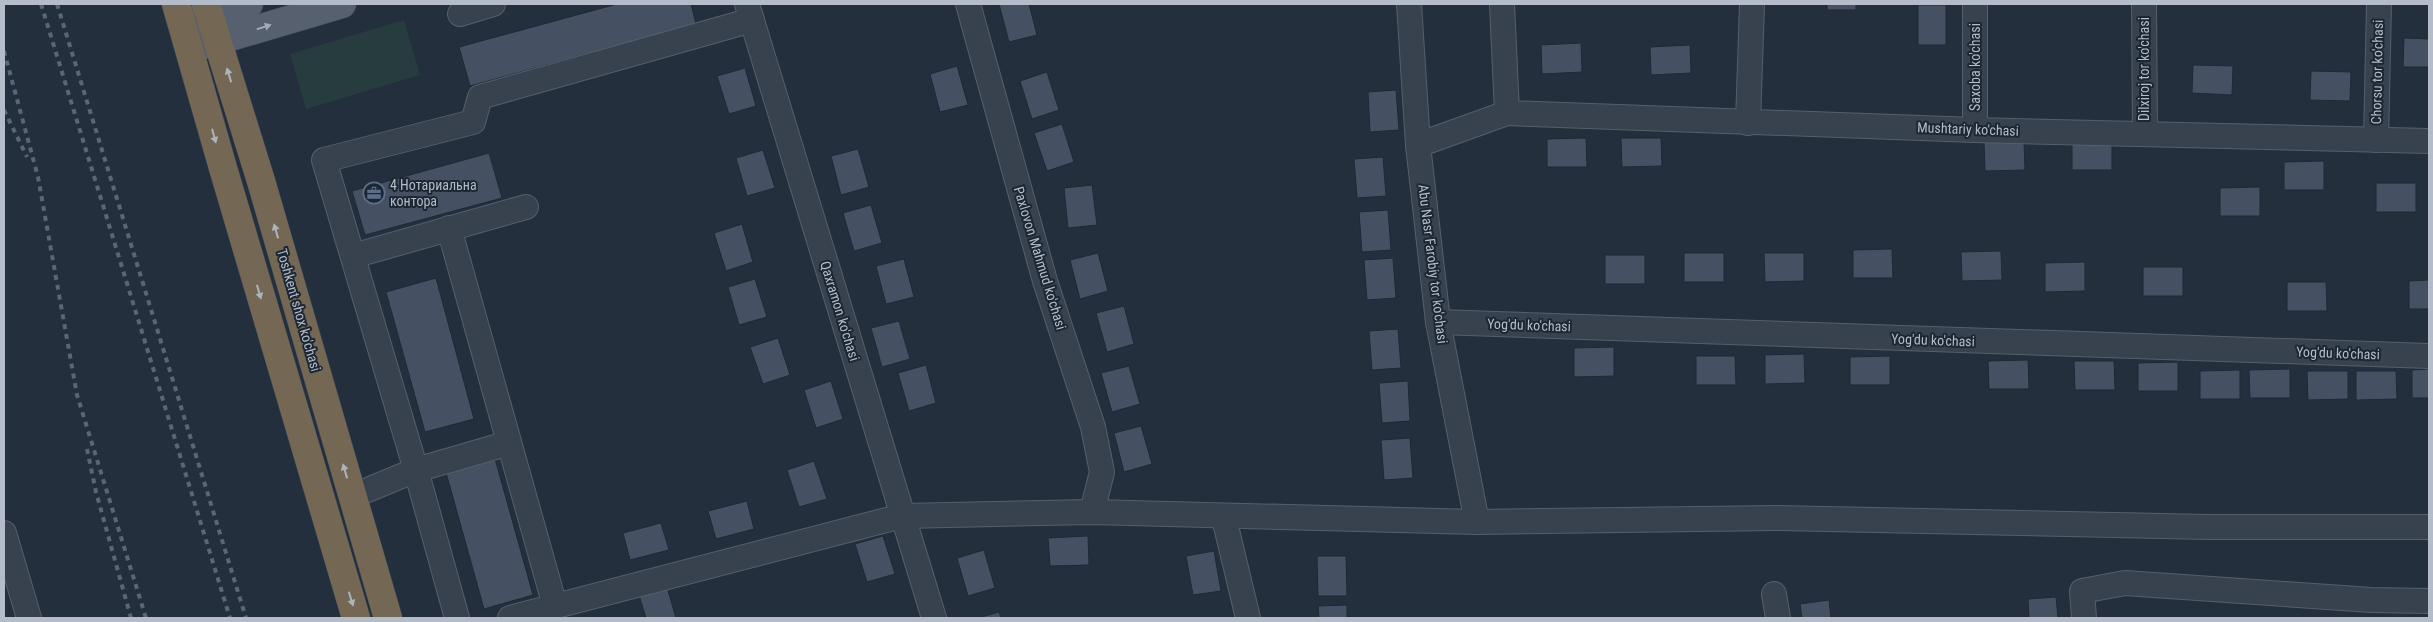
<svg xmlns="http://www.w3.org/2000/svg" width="2433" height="622" font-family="'Roboto Condensed',sans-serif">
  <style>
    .green { fill: #263c3f }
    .building { fill: #455162; stroke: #1f2835 }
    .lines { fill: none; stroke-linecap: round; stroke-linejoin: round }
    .minor-casing { stroke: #565f6c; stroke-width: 26 }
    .major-casing { stroke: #414a57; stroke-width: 29 }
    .highway-casing { stroke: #434c59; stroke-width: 29 }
    .minor { stroke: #38414e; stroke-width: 24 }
    .major { stroke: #56606e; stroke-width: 28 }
    .highway { stroke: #746855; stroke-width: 28 }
    .rail { stroke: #5a6575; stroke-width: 4; stroke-dasharray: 5 5; stroke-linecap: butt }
    .oneway { fill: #a1aab7 }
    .oneway2 { fill: #aeb4bd }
    .labels { text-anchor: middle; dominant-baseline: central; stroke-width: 4; stroke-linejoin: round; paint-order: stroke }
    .street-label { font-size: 14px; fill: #b4bcc9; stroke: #1d2633 }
    .poi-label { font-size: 14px; fill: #b4bcc9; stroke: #1d2633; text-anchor: start }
  </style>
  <rect width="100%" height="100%" fill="#242f3e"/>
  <polygon class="green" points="404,20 420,75 306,109 290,54"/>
  <g class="building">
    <polygon points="617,4 691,4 696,24 470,86 459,47"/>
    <polygon points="999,4 1029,4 1037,35 1009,42"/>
    <rect x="1827" y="4" width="29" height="6"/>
    <rect x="1918" y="5" width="28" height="40"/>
    <polygon points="2404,38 2429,39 2429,67 2403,67"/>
    <polygon points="1581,43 1582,72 1542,74 1541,45"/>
    <polygon points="1690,45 1691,73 1651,75 1650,47"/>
    <polygon points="2193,65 2233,66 2232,95 2192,93"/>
    <polygon points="957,66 968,105 940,112 930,74"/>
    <polygon points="745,68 756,106 729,114 717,76"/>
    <polygon points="2311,71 2351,72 2350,101 2310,100"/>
    <polygon points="1047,72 1059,110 1032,119 1020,81"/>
    <polygon points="1396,90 1399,130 1370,132 1368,92"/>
    <polygon points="1062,124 1074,162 1047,171 1034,133"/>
    <polygon points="1586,138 1587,167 1547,167 1547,139"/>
    <polygon points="1621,138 1661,138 1662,166 1622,167"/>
    <polygon points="2024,141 2025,170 1985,171 1984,142"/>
    <rect x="2072" y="141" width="40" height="29"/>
    <polygon points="858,149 869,187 841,195 831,156"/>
    <polygon points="763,150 775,188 747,196 736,158"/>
    <polygon points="489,153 502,198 365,235 352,191"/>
    <polygon points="1383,157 1386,196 1357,198 1354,159"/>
    <polygon points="2324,161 2324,190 2284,190 2284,162"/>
    <rect x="2376" y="183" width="40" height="29"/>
    <polygon points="1092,185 1097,225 1068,228 1064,188"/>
    <polygon points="2260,187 2260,216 2220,216 2220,188"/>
    <polygon points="871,205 882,243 854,251 843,213"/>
    <polygon points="1388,210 1391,250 1362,252 1359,212"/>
    <polygon points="742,224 753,262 726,271 714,233"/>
    <polygon points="1892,249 1893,278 1853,278 1853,250"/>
    <polygon points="2001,251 2002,280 1962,281 1961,252"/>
    <polygon points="1098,253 1108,291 1080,299 1070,260"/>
    <rect x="1684" y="253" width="40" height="29"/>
    <polygon points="1764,253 1804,253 1804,281 1765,282"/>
    <rect x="1605" y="255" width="40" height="29"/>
    <polygon points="1393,258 1396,298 1367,300 1364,260"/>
    <polygon points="904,259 914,297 886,304 876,266"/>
    <polygon points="2085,262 2085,291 2045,292 2045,263"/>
    <rect x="2143" y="267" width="40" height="29"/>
    <polygon points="436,278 474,419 425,432 386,292"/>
    <polygon points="755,279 767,317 739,325 728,287"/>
    <polygon points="2429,280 2429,309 2409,309 2409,281"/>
    <polygon points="2287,282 2326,282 2327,311 2287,311"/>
    <polygon points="1124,306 1134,344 1107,352 1096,313"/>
    <polygon points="899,321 910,359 882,367 871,328"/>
    <polygon points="1398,329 1401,368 1372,370 1369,331"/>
    <polygon points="778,338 790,375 763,384 750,347"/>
    <polygon points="1614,347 1614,376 1574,377 1574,348"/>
    <polygon points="1804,354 1805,383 1765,384 1765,355"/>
    <polygon points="1696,356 1735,356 1736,385 1696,385"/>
    <polygon points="1890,356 1890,385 1850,385 1850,357"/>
    <polygon points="2028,360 2029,389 1989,389 1988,361"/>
    <polygon points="2074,361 2114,361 2115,390 2075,390"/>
    <polygon points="2178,362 2178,391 2138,391 2138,363"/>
    <polygon points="926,365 936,403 909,411 898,373"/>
    <polygon points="1129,366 1140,404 1112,412 1101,373"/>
    <polygon points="2290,369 2290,398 2250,398 2249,370"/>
    <polygon points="2429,369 2429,398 2412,398 2412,370"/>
    <polygon points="2240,370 2240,399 2200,399 2200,371"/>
    <polygon points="2307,371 2348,371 2348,399 2308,400"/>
    <polygon points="2356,371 2396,371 2397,399 2356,400"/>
    <polygon points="831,381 843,419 816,428 804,390"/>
    <polygon points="1408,381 1410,421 1382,423 1379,383"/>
    <polygon points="1141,426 1152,464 1124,472 1114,433"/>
    <polygon points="1410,438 1413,478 1384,480 1381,440"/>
    <polygon points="494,455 533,595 484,609 445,469"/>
    <polygon points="814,461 827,499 799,507 787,470"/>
    <polygon points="747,501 754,529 716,539 708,511"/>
    <polygon points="661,523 669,550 630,560 623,533"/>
    <polygon points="883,536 895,574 867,582 855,544"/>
    <polygon points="1088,536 1089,565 1050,566 1048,538"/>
    <polygon points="984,550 995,588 968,596 957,558"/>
    <polygon points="1214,551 1221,591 1193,595 1186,556"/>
    <polygon points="1317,556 1346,556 1347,596 1318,596"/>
    <polygon points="667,587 676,618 646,618 639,595"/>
    <polygon points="2056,597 2058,618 2029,618 2028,599"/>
    <polygon points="1829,600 1831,618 1802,618 1800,604"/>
    <polygon points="1347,605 1347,618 1319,618 1318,606"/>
    <polygon points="999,612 1001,618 978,618"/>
  </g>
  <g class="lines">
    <g class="minor-casing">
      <g id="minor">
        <polyline points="747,4 934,618"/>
        <polyline points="968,4 1045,281 1093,427 1102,472 1092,512"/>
        <polyline points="1409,4 1418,145 1438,322 1477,522"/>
        <polyline points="1502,4 1507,113"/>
        <polyline points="2144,4 2145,134"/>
        <polyline points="460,14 493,4"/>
        <polyline points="1748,123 1752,4"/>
        <polyline points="1975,130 1975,4"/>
        <polyline points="2376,140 2379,4"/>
        <polyline points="1418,145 1507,113 1975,130 2429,141"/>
        <polyline points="449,228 555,606"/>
        <polyline points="353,256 526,207"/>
        <polyline points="1438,322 2429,356"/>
        <polyline points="353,496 416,470 509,443"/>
        <polyline points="1224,518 1248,618"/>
        <polyline points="4,533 29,618"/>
        <polyline points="1774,594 1778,618"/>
        <polyline points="457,618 416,470 324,160 473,122 480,97 752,20"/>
        <polyline points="510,618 902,516 1092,512 1477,522 1777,518 2209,527 2429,527"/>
        <polyline points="2084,618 2082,591 2125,583 2371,600 2429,601"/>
      </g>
    </g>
    <g class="major-casing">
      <g id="major">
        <polyline points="186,22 249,4"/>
        <polyline points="190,49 342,4"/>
      </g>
    </g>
    <g class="highway-casing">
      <g id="highway">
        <polyline points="176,4 223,168 356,618"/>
        <polyline points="206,4 261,181 388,618"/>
      </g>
    </g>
    <use href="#minor" class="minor"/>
    <use href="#major" class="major"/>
    <use href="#highway" class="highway"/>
    <g class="rail">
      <polyline points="41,4 230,618"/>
      <polyline points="57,4 246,618"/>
      <polyline points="4,51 38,177 77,395 146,618"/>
      <polyline points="4,110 27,157"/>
      <polyline points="87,449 96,492 131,618"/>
    </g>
  </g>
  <defs><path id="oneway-solid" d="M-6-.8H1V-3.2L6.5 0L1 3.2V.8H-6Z" transform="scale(1.25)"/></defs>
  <use class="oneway" href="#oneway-solid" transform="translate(264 27) rotate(-17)"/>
  <g class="oneway2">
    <use href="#oneway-solid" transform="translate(229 75) rotate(-107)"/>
    <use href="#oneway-solid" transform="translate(214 136) rotate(75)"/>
    <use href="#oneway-solid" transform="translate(276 231) rotate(-106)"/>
    <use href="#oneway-solid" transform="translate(259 292) rotate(74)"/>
    <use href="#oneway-solid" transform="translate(345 471) rotate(-106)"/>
    <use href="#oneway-solid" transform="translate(351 599) rotate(73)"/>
  </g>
  <defs>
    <g id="office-ring" transform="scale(1.125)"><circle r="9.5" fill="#1d2633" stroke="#5c6f8a" stroke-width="1.5"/><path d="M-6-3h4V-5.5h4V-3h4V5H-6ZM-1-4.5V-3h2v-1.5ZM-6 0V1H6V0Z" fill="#5c6f8a"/></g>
  </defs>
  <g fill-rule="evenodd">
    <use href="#office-ring" x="374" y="193"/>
  </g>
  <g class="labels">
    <g class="street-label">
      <text transform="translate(1975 67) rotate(-90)">Saxoba ko'chasi</text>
      <text transform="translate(2144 69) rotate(-90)">Dilxiroj tor ko'chasi</text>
      <text transform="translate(2377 72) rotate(-89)">Chorsu tor ko'chasi</text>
      <text transform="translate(1968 129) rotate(2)">Mushtariy ko'chasi</text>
      <text transform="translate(1040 258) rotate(73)">Paxlovon Mahmud ko'chasi</text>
      <text transform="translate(1433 264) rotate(83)">Abu Nasr Farobiy tor ko'chasi</text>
      <text transform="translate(299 310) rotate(74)">Toshkent shox ko'chasi</text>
      <text transform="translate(840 311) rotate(73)">Qaxramon ko'chasi</text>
      <text transform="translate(1529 325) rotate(2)">Yog'du ko'chasi</text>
      <text transform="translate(1933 340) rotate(2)">Yog'du ko'chasi</text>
      <text transform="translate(2338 353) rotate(2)">Yog'du ko'chasi</text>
    </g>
    <g class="poi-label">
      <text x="390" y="185">4 Нотариальна<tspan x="390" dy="16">контора</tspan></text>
    </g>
  </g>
  <rect width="2433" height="622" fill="none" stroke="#b4bcc9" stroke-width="10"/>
</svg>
